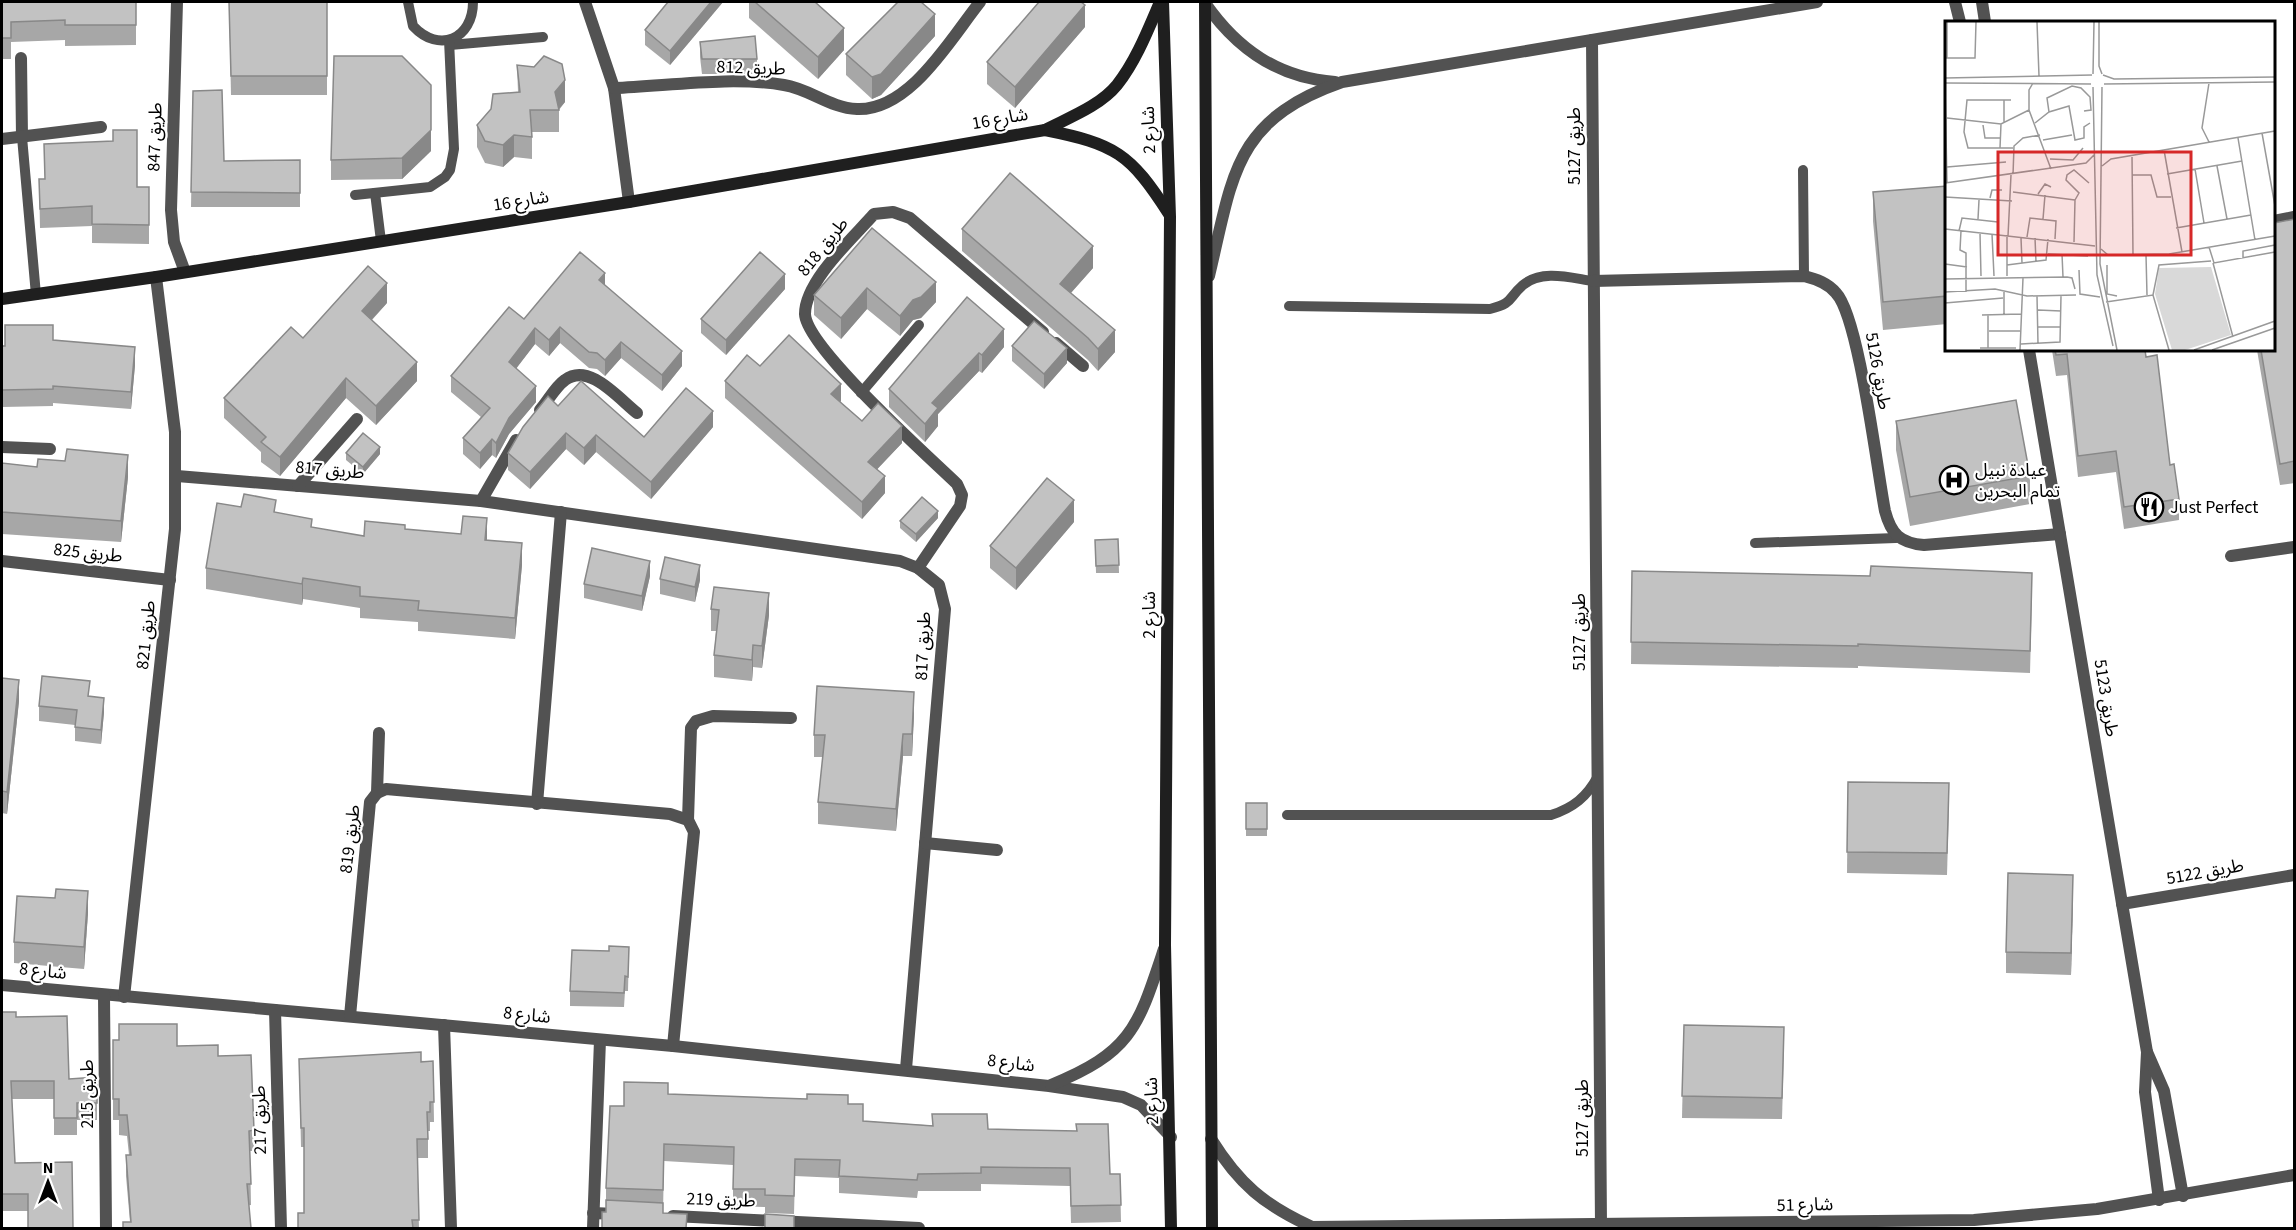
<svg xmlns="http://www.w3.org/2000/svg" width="2296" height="1230" font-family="'Source Sans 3','Noto Sans Arabic',sans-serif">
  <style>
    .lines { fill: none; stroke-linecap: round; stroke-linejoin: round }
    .lane { stroke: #525252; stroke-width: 10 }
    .street { stroke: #525252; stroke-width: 12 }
    .secondary { stroke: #1f1f1f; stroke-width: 12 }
    .wall { fill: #a7a7a7 }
    .shaded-wall { fill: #888 }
    .building { fill: #c2c2c2; stroke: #888; stroke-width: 1.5 }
    .labels { text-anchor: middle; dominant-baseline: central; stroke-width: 4.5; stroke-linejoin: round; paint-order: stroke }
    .street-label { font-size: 18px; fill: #000; stroke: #fff }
    .poi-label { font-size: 18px; fill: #000; stroke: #fff; text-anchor: start }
    .inset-road { fill: none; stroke: #999; stroke-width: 1.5 }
    .view { fill: #d62828; fill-opacity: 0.15; stroke: #d62828; stroke-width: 3 }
    .inset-edge { fill: none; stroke: #000; stroke-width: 3 }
  </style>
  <rect width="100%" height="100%" fill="#fff"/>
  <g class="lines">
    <g class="lane">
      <path d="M408,2L413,26C439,54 473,39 473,2"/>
      <polyline points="450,45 543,37"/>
      <polyline points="22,137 36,295"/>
      <polyline points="1803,170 1804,276"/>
      <polyline points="375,193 381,241"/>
      <polyline points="355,195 430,187 445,177 450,170 454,149 449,40"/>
      <path d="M1289,306L1490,309C1514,303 1507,299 1523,285C1542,269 1571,278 1593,281"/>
      <polyline points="861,393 919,325"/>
      <polyline points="1755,543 1896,538"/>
      <path d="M1287,815H1551C1573,808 1587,797 1598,776"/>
    </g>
    <g class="street">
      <polyline points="177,2 171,210 174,242 185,272"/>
      <polyline points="585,2 614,88 629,202"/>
      <polyline points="1955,2 1960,22"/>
      <polyline points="1982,2 1985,22"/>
      <path d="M1205,3C1237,49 1278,78 1335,82"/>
      <polyline points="1592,40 1601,1225"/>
      <polyline points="21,58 22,137"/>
      <path d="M614,88C668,86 731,76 784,85C810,89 830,108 857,109C910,111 951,38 980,2"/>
      <polyline points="2,139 101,127"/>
      <polyline points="2274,221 2294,217"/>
      <path d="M1209,276C1233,176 1233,120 1342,82L1817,2"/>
      <path d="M1593,281L1804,276C1816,279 1828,283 1836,293C1859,317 1877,470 1885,511C1891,534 1900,543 1924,545L2060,534"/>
      <polyline points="1056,343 1083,366"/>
      <polyline points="2029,350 2147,1052 2145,1092 2159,1200"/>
      <path d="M540,410C548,401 555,387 565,380C589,362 618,398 637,413"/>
      <polyline points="2,447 50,449"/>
      <polyline points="177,476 481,501 900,561 918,568 939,585 945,609 906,1069"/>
      <polyline points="298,486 357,419"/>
      <polyline points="481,501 516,440"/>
      <polyline points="2231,556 2294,547"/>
      <polyline points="2,561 170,580"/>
      <path d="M918,568L960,506L962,495L957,484C929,457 806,347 805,314C805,281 853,238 874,214L893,212L910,218L1043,332"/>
      <polyline points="377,793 379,733"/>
      <polyline points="537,804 561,512"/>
      <polyline points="688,820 691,728 696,721 713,716 791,718"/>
      <polyline points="925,843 997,850"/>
      <polyline points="2122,904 2294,875"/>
      <polyline points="2,985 673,1046 1049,1086 1123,1097 1141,1105 1171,1137"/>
      <polyline points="104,995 106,1228"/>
      <polyline points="124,997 175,529 175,432 156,277"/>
      <polyline points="275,1010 281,1228"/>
      <polyline points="350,1016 370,802 377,793 386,789 670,814 688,820 694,832 673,1046"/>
      <polyline points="444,1025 451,1228"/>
      <polyline points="2147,1052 2164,1091 2183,1196"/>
      <path d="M1051,1085C1132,1052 1138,1027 1164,949"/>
      <path d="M1211,1139C1239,1184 1264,1205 1312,1227L1974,1220L2097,1209L2294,1175"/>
      <polyline points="593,1213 616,1214"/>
      <polyline points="673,1216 919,1228"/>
      <polyline points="593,1228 600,1040"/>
    </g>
    <g class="secondary">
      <polyline points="1163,2 1170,217 1165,945 1171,1228"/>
      <polyline points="1205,2 1212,1228"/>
      <path d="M1045,130C1115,144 1130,153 1169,214"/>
      <path d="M2,299L156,277L629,202L1045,130C1068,118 1100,106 1117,85C1136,61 1148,30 1160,2"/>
    </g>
  </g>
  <g class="wall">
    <polygon points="2,2 136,2 136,45 65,46 65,40 11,42 11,59 2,59"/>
    <polygon points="229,2 327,2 327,95 231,95"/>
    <polygon points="723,2 670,65 645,45 645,30"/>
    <polygon points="749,2 815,2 844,50 818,79 749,18"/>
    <polygon points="1085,27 1015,108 987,84 987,62"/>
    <polygon points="935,36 881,95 872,99 846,75 846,54"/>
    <polygon points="700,42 757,59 757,74 702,74 700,57"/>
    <polygon points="517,65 565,102 559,110 559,132 532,132 532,159 514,157 503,167 485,163 477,147 477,125 518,92"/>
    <polygon points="193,91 224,161 300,160 300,207 191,207"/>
    <polygon points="44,144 137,187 149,187 149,244 92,243 92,226 40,228 39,179 45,179"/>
    <polygon points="431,151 402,179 331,180 331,160"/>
    <polygon points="1947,186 1947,324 1883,330 1873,221 1873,192"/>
    <polygon points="2295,219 2295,483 2280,485 2257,350 2274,350"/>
    <polygon points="872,228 936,302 921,318 913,320 900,336 867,309 841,339 814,315 814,295"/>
    <polygon points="962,229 1093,268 1071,293 1115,352 1098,371 1088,360 962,251"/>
    <polygon points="605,286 682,366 662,391 621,358 605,376 597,369 589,368 560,343 549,356 535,344 516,368 536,402 509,434 496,458 492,455 480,469 463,454 463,438 481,417 451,392 451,376 524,319"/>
    <polygon points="785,289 726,355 701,333 701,319"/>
    <polygon points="967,297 1004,347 982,373 979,371 938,414 938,426 925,442 889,407 889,389"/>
    <polygon points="387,303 372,320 417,381 376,425 346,398 280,476 261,462 261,452 224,418 224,398 303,338"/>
    <polygon points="53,340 135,365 131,409 53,403 53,406 2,407 2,346"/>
    <polygon points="1012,346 1067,363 1044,389 1012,361"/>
    <polygon points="2052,350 2145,350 2170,465 2179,499 2179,520 2124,529 2116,472 2078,477 2067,375 2056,376"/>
    <polygon points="760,366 841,401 840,402 862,421 902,443 877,469 885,493 862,519 725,398 725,381"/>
    <polygon points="558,406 644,437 713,427 651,499 596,452 584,465 566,449 530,489 508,470 508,453"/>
    <polygon points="1896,421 2030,476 2030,504 1910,526 1896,450"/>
    <polygon points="346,453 380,454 363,474 346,460"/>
    <polygon points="2,463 128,477 121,542 2,534"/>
    <polygon points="241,507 276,513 312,528 364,536 405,530 487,540 522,565 515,639 418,631 418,622 360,618 360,608 303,599 302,605 206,589 206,568"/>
    <polygon points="938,518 916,542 900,528 900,521"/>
    <polygon points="1074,522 1016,590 990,568 990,546"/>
    <polygon points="1118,539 1119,573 1096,573 1095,540"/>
    <polygon points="1632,571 2032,595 2030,673 1858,666 1858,668 1631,664"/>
    <polygon points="650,576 642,611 584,598 584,584"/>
    <polygon points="660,579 700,580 695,602 660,594"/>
    <polygon points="711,609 769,615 762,668 753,667 752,681 714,677 714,655 716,631 711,631"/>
    <polygon points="2,678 19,701 7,814 2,813"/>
    <polygon points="90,696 104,712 101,744 75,741 75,725 39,721 39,706"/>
    <polygon points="914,714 912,756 903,756 896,831 818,824 818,802 823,757 814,757 814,735"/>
    <polygon points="1848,782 1949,805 1947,875 1847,873"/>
    <rect x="1246" y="803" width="21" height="33"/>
    <polygon points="2073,897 2071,975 2006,973 2006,952"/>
    <polygon points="88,913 84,969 14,963 14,942"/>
    <polygon points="629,947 628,991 625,991 624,1007 570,1006 570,991 609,951"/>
    <polygon points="2,1012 16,1017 69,1079 97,1077 97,1120 77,1120 77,1135 54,1135 54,1099 12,1099 15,1163 72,1162 28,1211 2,1211"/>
    <polygon points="1684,1025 1784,1049 1782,1119 1682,1118"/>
    <polygon points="113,1040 177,1046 218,1056 254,1130 254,1151 250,1151 251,1205 130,1222 126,1176 126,1155 129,1155 127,1136 119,1135 119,1120 113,1120"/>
    <polygon points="299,1059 433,1061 434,1122 430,1122 430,1131 428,1131 428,1158 417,1158 419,1228 298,1228 304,1213 304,1147 301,1147"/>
    <polygon points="668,1094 848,1104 863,1121 988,1129 1110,1174 1120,1174 1121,1222 1071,1223 1070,1186 981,1184 981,1191 918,1191 917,1198 839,1193 839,1178 795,1176 794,1214 765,1213 765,1207 733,1206 733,1165 664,1161 663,1213 606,1212 606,1188"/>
  </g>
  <g class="shaded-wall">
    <polygon points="711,2 723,2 670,65 670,51"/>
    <polygon points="1085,5 1085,27 1015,108 1015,87"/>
    <polygon points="935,14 935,36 881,95 872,99 872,77"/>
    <polygon points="844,28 844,50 818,79 818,57"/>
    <polygon points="565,80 565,102 558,110 555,92"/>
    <polygon points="431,130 431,151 402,179 402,158"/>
    <polygon points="514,135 514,157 503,167 503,145"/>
    <polygon points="1093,246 1093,268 1060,305 1060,284"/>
    <polygon points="605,273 605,289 599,280"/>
    <polygon points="785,274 785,289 726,355 726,340"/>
    <polygon points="936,282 936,302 921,318 913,320 900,336 900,316 913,300"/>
    <polygon points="387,283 387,303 362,330 362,311"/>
    <polygon points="867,288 867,309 841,339 841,318"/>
    <polygon points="560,327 560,343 549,356 549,340"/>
    <polygon points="535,328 535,344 509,378 509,362"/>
    <polygon points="1004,329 1004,347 982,373 982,355"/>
    <polygon points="1115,330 1115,352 1098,371 1098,349"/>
    <polygon points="621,342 621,358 605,376 605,360"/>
    <polygon points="135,347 135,365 131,409 131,392"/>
    <polygon points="1067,348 1067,363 1044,389 1044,374"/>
    <polygon points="682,351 682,366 662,391 662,375"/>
    <polygon points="979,353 979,371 938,414 938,426 925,442 925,424 932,403"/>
    <polygon points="417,362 417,381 376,425 376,406"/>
    <polygon points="346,378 346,398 280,476 280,457"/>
    <polygon points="841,384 841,401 831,411 831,394"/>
    <polygon points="536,386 536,402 509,434 496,458 496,443 509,418"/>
    <polygon points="713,411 713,427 651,499 651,482"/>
    <polygon points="902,426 902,443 868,479 868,462"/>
    <polygon points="566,433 566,449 530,489 530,472"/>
    <polygon points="596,435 596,452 584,465 584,448"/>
    <polygon points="492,439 492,455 480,469 480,453"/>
    <polygon points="380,447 380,454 363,474 363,467"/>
    <polygon points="128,455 128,477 121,542 121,521"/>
    <polygon points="885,476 885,493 862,519 862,502"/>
    <polygon points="1074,500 1074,522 1016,590 1016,568"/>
    <polygon points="938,511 938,518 916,542 916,534"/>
    <polygon points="487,518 487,539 485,562 485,540"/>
    <polygon points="522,543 522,565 515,639 515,618"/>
    <polygon points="650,561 650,576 642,611 642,596"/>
    <polygon points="700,565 700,580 695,602 695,587"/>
    <polygon points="303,578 303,599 302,605 302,584"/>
    <polygon points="769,593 769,615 762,668 762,646"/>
    <polygon points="753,645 753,667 752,681 752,660"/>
    <polygon points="19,680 19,701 7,814 7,792"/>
    <polygon points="914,692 914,714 912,756 912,734"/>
    <polygon points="104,698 104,712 101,744 101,730"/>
    <polygon points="903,734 903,756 896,831 896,809"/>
    <polygon points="2073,875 2073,897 2071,975 2071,953"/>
    <polygon points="88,891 88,913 84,969 84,947"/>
  </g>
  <g class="building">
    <polygon points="2,2 136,2 136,25 65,25 65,20 11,22 11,38 2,38"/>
    <polygon points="229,2 327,2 327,76 231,76"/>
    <polygon points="668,2 711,2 670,51 645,30"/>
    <polygon points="755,2 815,2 844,28 818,57"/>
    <polygon points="898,2 921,2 935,14 881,74 872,77 846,54"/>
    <polygon points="1039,2 1081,2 1085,5 1015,87 987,62"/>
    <polygon points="755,36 757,59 702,59 700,42"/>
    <polygon points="334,56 402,56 431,85 431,130 402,158 331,160"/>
    <polygon points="544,56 562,64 565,80 555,92 559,110 530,110 532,137 514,135 503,145 485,141 477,125 491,109 493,94 520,92 517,65 534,67"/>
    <polygon points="222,90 224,161 300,160 300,193 191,192 193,91"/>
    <polygon points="113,130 137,130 137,187 149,187 149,225 92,224 92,206 40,209 39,179 45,179 44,144 113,141"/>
    <polygon points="1010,173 1093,246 1060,284 1115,330 1098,349 1088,338 962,229"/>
    <polygon points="1947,186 1947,296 1883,302 1873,192"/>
    <polygon points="2295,219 2295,461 2280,464 2261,350 2274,350 2274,223"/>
    <polygon points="872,228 936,282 921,297 913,300 900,316 867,288 841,318 814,295"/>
    <polygon points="580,252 605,273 599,280 682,351 662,375 621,342 605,360 597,353 589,352 560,327 549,340 535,328 509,362 536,386 509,418 496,443 492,439 480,453 463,438 490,408 451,376 509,307 524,319"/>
    <polygon points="760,252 785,274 726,340 701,319"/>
    <polygon points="368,266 387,283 362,311 417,362 376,406 346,378 280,457 261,442 266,437 224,398 291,327 303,338"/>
    <polygon points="967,297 1004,329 982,355 979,353 932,403 938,408 925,424 889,389"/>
    <polygon points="1034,321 1067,348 1044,374 1012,346"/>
    <polygon points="5,325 53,325 53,340 135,347 131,392 53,386 53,389 2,390 2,346 5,346"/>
    <polygon points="789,335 841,384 831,394 862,421 878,403 902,426 868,462 885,476 862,502 725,381 747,355 760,366"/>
    <polygon points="2055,350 2145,350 2146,357 2157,355 2170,465 2174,464 2179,499 2124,507 2116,451 2078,456 2067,354 2056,355"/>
    <polygon points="581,381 644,437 686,388 713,411 651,482 596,435 584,448 566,433 530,472 508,453 523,427 548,396 558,406"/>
    <polygon points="2016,400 2030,476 1910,497 1896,421"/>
    <polygon points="363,433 380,447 363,467 346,453"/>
    <polygon points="67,449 128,455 121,521 2,512 2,463 37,467 38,459 65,461"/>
    <polygon points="1047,478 1074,500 1016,568 990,546"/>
    <polygon points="244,494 276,500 274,512 312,519 311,527 364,536 365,521 405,525 405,529 461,534 463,516 487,518 485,540 522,543 515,618 418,610 419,601 360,596 360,587 303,578 302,584 206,568 217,503 241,507"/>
    <polygon points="922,497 938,511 916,534 900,521"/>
    <polygon points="1118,539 1119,565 1096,566 1095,540"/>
    <polygon points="592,548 650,561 642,596 584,584"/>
    <polygon points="665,557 700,565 695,587 660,579"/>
    <polygon points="1871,566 2032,573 2030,651 1858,644 1858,646 1631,642 1632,571 1870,576"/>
    <polygon points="714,587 769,593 762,646 753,645 752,660 714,655 719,610 711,609"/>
    <polygon points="42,676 90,681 88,696 104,698 101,730 75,727 77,710 39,706"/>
    <polygon points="2,678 19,680 7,792 2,791"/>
    <polygon points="817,686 914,692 912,734 903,734 896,809 818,802 825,735 814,735"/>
    <polygon points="1848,782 1949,783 1947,853 1847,852"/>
    <rect x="1246" y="803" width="21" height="26"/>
    <polygon points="2008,873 2073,875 2071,953 2006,952"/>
    <polygon points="56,889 88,891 84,947 14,942 17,896 55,898"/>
    <polygon points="609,946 629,947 628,977 625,976 624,993 570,991 572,950 609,951"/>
    <polygon points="2,1012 16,1012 16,1017 67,1016 69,1079 97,1077 97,1103 77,1103 77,1118 54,1118 54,1081 11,1081 15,1163 72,1162 73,1228 28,1228 28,1194 2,1194"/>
    <polygon points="119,1024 177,1024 177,1046 218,1045 218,1056 251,1055 254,1130 249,1131 251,1184 247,1184 251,1228 123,1228 123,1222 131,1222 126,1155 131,1155 127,1115 119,1115 119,1099 113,1099 113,1040 119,1040"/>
    <polygon points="1684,1025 1784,1027 1782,1098 1682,1096"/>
    <polygon points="421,1052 421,1062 433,1061 434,1102 430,1102 430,1112 427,1112 428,1139 417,1139 419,1220 412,1220 413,1228 298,1228 298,1213 304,1213 304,1128 301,1128 299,1059"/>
    <polygon points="624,1082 668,1083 668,1094 807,1099 807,1094 848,1095 848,1104 863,1104 863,1121 933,1126 932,1114 987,1114 988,1129 1077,1131 1076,1124 1108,1124 1110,1174 1120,1174 1121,1205 1071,1206 1070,1168 981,1167 981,1173 918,1174 917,1180 839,1176 840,1160 795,1159 794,1196 765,1195 765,1189 733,1189 734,1147 664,1144 663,1190 606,1188 610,1106 624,1106"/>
    <polygon points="606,1200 663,1203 663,1213 687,1214 686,1228 602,1228 602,1212 606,1212"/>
    <polygon points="765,1214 794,1216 794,1228 765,1228"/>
  </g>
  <defs>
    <g id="hospital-ring" transform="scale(1.5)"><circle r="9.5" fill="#fff" stroke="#000" stroke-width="1.5"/><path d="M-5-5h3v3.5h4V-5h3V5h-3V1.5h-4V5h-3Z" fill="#000"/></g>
    <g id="restaurant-ring" transform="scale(1.5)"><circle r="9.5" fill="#fff" stroke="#000" stroke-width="1.5"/><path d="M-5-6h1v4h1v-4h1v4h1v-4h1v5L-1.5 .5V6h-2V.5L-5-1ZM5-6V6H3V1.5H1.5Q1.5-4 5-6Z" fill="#000"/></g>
  </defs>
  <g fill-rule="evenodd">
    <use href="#hospital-ring" x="1954" y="480"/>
    <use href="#restaurant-ring" x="2149" y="507"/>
  </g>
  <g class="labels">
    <g class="street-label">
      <text transform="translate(751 68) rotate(2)">طريق 812</text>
      <text transform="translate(1000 119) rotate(-10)">شارع 16</text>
      <text transform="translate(1149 130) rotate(-92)">شارع 2</text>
      <text transform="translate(155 137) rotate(-88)">طريق 847</text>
      <text transform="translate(1574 146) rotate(-90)">طريق 5127</text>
      <text transform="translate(521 201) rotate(-9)">شارع 16</text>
      <text transform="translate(823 247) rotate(-51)">طريق 818</text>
      <text transform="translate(1878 371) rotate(80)">طريق 5126</text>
      <text transform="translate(330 470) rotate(5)">طريق 817</text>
      <text transform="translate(88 553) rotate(6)">طريق 825</text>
      <text transform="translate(1149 615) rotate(-90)">شارع 2</text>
      <text transform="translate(1579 632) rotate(-90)">طريق 5127</text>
      <text transform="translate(146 635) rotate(-84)">طريق 821</text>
      <text transform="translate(923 646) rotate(-87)">طريق 817</text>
      <text transform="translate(2106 698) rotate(81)">طريق 5123</text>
      <text transform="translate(350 839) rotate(-83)">طريق 819</text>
      <text transform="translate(2205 872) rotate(-10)">طريق 5122</text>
      <text transform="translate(43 971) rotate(6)">شارع 8</text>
      <text transform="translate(527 1015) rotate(6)">شارع 8</text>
      <text transform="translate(1011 1063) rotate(7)">شارع 8</text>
      <text transform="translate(87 1094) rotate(-90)">طريق 215</text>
      <text transform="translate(1152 1101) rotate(-92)">شارع 2</text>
      <text transform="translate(1582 1118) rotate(-90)">طريق 5127</text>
      <text transform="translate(260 1120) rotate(-91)">طريق 217</text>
      <text transform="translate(721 1200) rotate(2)">طريق 219</text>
      <text transform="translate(1805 1205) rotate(-1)">شارع 51</text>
    </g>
    <g class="poi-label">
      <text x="1975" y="470">عيادة نبيل<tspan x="1975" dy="21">تمام البحرين</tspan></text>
      <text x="2170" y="507">Just Perfect</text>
    </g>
  </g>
  <g transform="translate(1945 21)">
    <rect width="330" height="330" fill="#fff"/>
    <path d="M266,246L286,314L240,329H227L210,273L214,247Z" fill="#d9d9d9"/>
    <path class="inset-road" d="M92,1L94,55M154,1V45L157,53M0,37H30L31,1M2,37V1M148,53L149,1M158,54L169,58L330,56M0,57L147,54M0,62L146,63M88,62L84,69V89L106,148M264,62L257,107L264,121M159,63L330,61M0,64L2,162M148,66L152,254L168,325M157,66L155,243L172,329M59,79V101M66,79H22L19,111L23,127H68M104,91L102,77L127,65L136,67L145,76L146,89L139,90M2,97L56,103L84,89M90,102L104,91L124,85L130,119L139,117V106L145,102M38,104L40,117H55M317,112L330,185M293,117L310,219M98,119L127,114M55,127L56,103M219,129L237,231M187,134L188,234M105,138L128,139L138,127M157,145L166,138L330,110M272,145L282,198M2,146L61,141M250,148L259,202M222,153L297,140M68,154L69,125L78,117L95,114M187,154H206L212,176H226M0,162L141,142L149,134M68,171L130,179M93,173L100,163L106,166M0,176L67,180M45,177L47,169H57M130,179L134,172L121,159L122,154L129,149L144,162M33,198L34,179M98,198L100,174M231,207L306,194M0,208L150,225M14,210L17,197L53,201M16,210L15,229L21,232V271M35,212L36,255M47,213L49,255M62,214V255M63,215L66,154M82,216L85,197L111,200L110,218M76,217L77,242M90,217L91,241M129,221L130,179M264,226L269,242L330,231M156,228L163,234L224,233L330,215M103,233L143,235M117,233L118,256M201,234L202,274M298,237V230L330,224M268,242L288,316M0,243L22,246M62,244L101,239L103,218M162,244V273L172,275M134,249L135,273L155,276M0,258L122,256L127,257L130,268M59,270V293M0,271L50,268L82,275L131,274M208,274L214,244L266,240M92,275L93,323M161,281L208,274L224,329M0,282L58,277M93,289L116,290M37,294L76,293M93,306H116M44,310H75M76,323L115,321L116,275M35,327H71M43,327V294M75,329L78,257M249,329L330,300M267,329L330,307"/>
    <path class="view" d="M53,131H246V234H53Z"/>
    <rect width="330" height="330" class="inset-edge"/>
  </g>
  <rect width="2296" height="1230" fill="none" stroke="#000000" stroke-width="6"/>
  <g transform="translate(48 1182)" stroke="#ffffff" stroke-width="4.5" paint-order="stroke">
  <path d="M0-4.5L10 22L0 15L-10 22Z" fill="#000000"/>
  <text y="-9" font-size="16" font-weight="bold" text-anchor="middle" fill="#000000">N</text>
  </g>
</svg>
